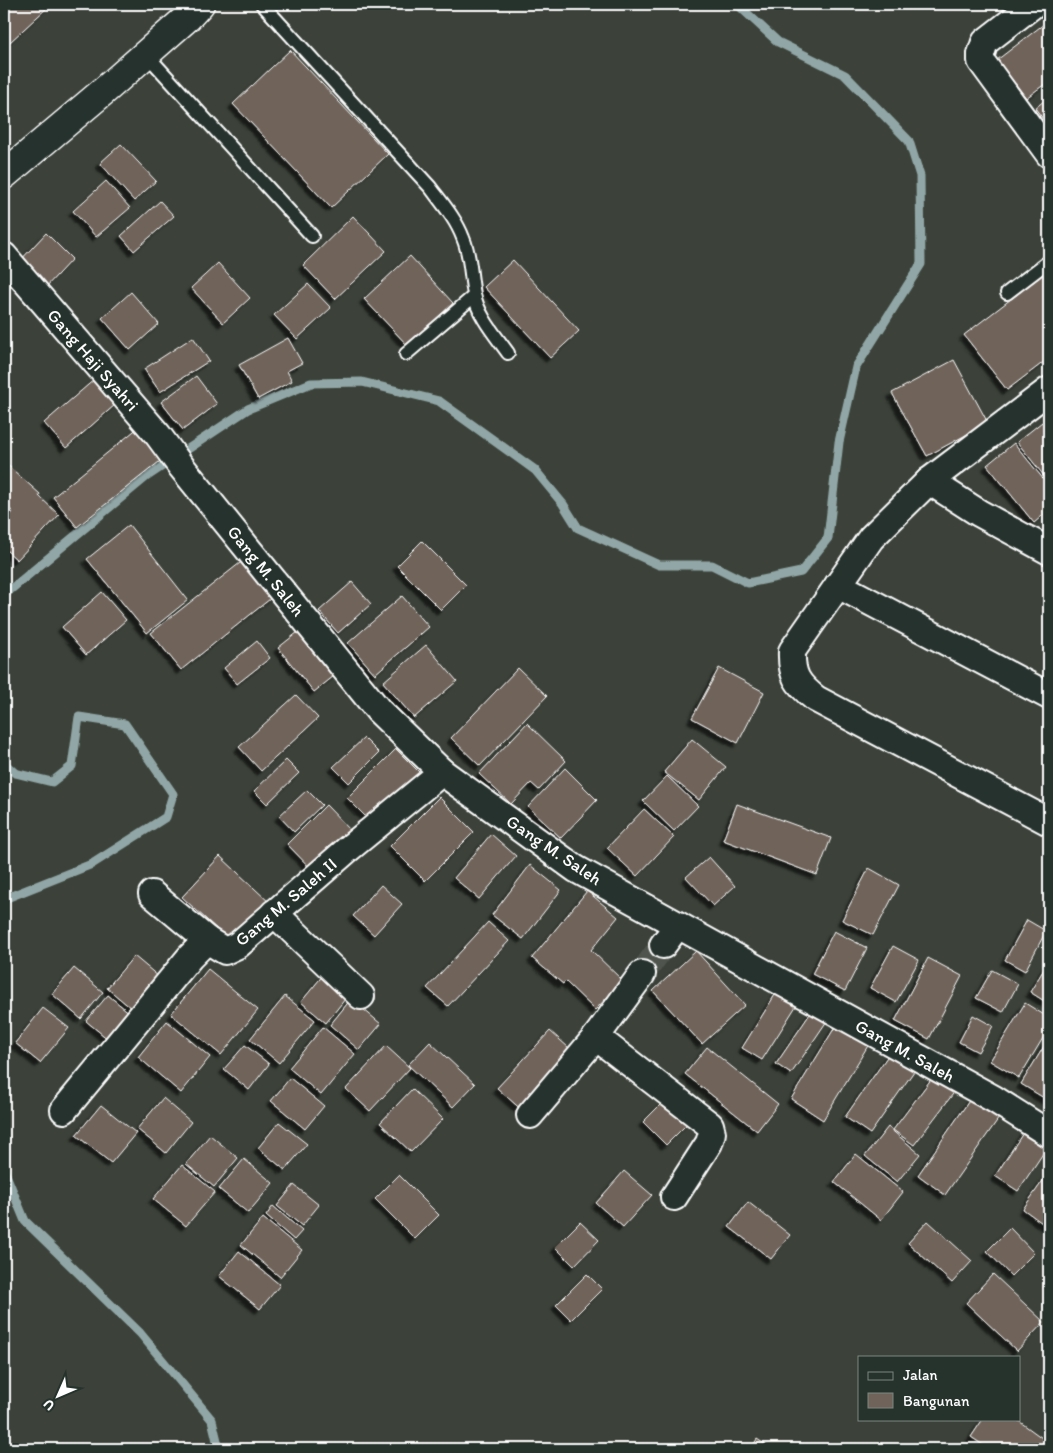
<svg xmlns="http://www.w3.org/2000/svg" width="1053" height="1453" font-family="Itim,sans-serif">
  <style>
    .lines { fill: none; stroke-linecap: round; stroke-linejoin: round }
    .stream { stroke: #91a7a7; stroke-width: 9 }
    .building { fill: #70645a; stroke: #fff; filter: url(#shadow) }
    .street-tunnel { stroke: #50554e; stroke-width: 26; stroke-dasharray: 26 13; stroke-linecap: butt }
    .lane-casing { stroke: #fff; stroke-width: 16 }
    .street-casing { stroke: #fff; stroke-width: 30 }
    .secondary-casing { stroke: #fff; stroke-width: 31 }
    .lane { stroke: #26332d; stroke-width: 12 }
    .street { stroke: #26332d; stroke-width: 26 }
    .secondary { stroke: #26332d; stroke-width: 28 }
    .labels { text-anchor: middle; dominant-baseline: central; stroke-width: 4; stroke-linejoin: round; paint-order: stroke }
    .street-label { font-size: 18px; fill: #fff; stroke: #26332d }
  </style>
  <defs>
    <filter id="shadow"><feDropShadow dx="-4.5" dy="4.5" stdDeviation="1" flood-color="#0009"/></filter>
  </defs>
  <rect width="100%" height="100%" fill="#3c423a"/>
  <filter id="ink" filterUnits="userSpaceOnUse"><feTurbulence type="fractalNoise" baseFrequency=".02" numOctaves="2"/><feDisplacementMap in="SourceGraphic" scale="10" xChannelSelector="R" yChannelSelector="G"/><feConvolveMatrix kernelMatrix="1 2 1 2 8 2 1 2 1" color-interpolation-filters="sRGB"/></filter>
  <g filter="url(#ink)">
    <g class="lines">
      <g class="stream">
        <polyline points="4,595 146,477 248,409 311,383 362,382 439,401 535,470 563,504 578,528 659,565 712,565 748,583 801,572 828,538 839,442 856,367 921,264 920,176 909,141 845,75 778,42 737,4"/>
        <polyline points="4,763 15,773 52,782 72,766 79,717 125,724 173,794 166,817 92,864 4,899"/>
        <polyline points="4,1170 25,1221 140,1333 212,1420 219,1449"/>
      </g>
    </g>
    <g class="building">
      <polygon points="4,4 47,4 49,6 10,42 4,36"/>
      <polygon points="1044,24 1049,31 1049,81 1026,98 997,60"/>
      <polygon points="290,50 388,154 331,208 233,104"/>
      <polygon points="1049,97 1049,127 1035,108"/>
      <polygon points="121,144 156,181 134,201 100,163"/>
      <polygon points="106,181 130,208 96,237 73,211"/>
      <polygon points="160,201 174,216 134,251 121,236"/>
      <polygon points="353,216 386,251 335,299 303,265"/>
      <polygon points="46,233 72,259 45,288 18,263"/>
      <polygon points="410,256 453,303 408,346 364,299"/>
      <polygon points="513,260 579,331 550,358 484,287"/>
      <polygon points="218,263 250,298 223,323 191,288"/>
      <polygon points="1049,270 1049,358 1007,390 964,335"/>
      <polygon points="308,284 331,308 297,339 274,315"/>
      <polygon points="131,292 159,324 130,350 102,318"/>
      <polygon points="193,337 209,361 160,392 144,369"/>
      <polygon points="288,338 302,363 287,371 292,381 258,399 239,365"/>
      <polygon points="954,360 988,423 927,456 892,393"/>
      <polygon points="103,372 124,397 66,448 44,423"/>
      <polygon points="196,376 217,404 183,430 161,402"/>
      <polygon points="1042,422 1049,431 1049,482 1017,442"/>
      <polygon points="139,427 164,458 77,527 53,497"/>
      <polygon points="1014,443 1049,486 1049,510 1034,523 987,465"/>
      <polygon points="4,462 40,494 39,496 59,515 17,560 4,548 4,522 13,512 4,504"/>
      <polygon points="129,525 188,600 147,633 87,559"/>
      <polygon points="422,541 466,585 441,610 397,566"/>
      <polygon points="245,559 275,595 181,670 151,633"/>
      <polygon points="352,582 371,604 338,633 319,611"/>
      <polygon points="102,592 126,620 86,655 62,627"/>
      <polygon points="402,596 429,627 375,674 348,643"/>
      <polygon points="303,628 339,672 314,692 278,648"/>
      <polygon points="257,641 270,658 237,684 224,668"/>
      <polygon points="426,645 457,681 414,718 383,682"/>
      <polygon points="518,668 547,696 480,766 451,738"/>
      <polygon points="719,668 764,692 738,743 692,718"/>
      <polygon points="296,695 318,718 261,771 239,747"/>
      <polygon points="527,723 566,761 539,790 531,783 511,804 479,774"/>
      <polygon points="364,738 379,753 349,783 333,767"/>
      <polygon points="692,739 726,767 699,800 664,772"/>
      <polygon points="396,749 421,774 372,823 347,798"/>
      <polygon points="286,760 299,773 267,804 254,791"/>
      <polygon points="565,768 597,800 561,838 528,807"/>
      <polygon points="667,776 698,806 674,831 643,801"/>
      <polygon points="307,790 322,805 294,832 279,816"/>
      <polygon points="439,797 474,832 425,881 390,846"/>
      <polygon points="737,804 831,838 817,875 723,840"/>
      <polygon points="326,805 353,833 314,872 287,844"/>
      <polygon points="644,809 674,837 637,876 607,848"/>
      <polygon points="491,834 516,856 479,899 454,878"/>
      <polygon points="220,856 271,904 233,944 182,897"/>
      <polygon points="709,857 735,886 713,906 686,877"/>
      <polygon points="530,865 561,890 523,939 492,915"/>
      <polygon points="869,868 899,885 873,935 842,920"/>
      <polygon points="381,885 402,904 374,935 353,916"/>
      <polygon points="587,891 618,917 591,950 623,981 595,1010 565,981 563,984 532,958"/>
      <polygon points="1027,920 1046,931 1025,971 1005,960"/>
      <polygon points="488,922 509,941 448,1006 427,988"/>
      <polygon points="834,931 867,948 845,991 812,974"/>
      <polygon points="893,946 919,960 896,1002 870,988"/>
      <polygon points="696,951 745,1005 702,1044 653,991"/>
      <polygon points="134,956 165,982 138,1014 107,988"/>
      <polygon points="928,958 962,976 929,1039 895,1021"/>
      <polygon points="1049,961 1049,1004 1030,992"/>
      <polygon points="74,968 103,992 81,1019 52,994"/>
      <polygon points="208,969 258,1010 221,1055 171,1014"/>
      <polygon points="992,970 1018,984 1003,1012 976,998"/>
      <polygon points="324,974 349,994 326,1023 301,1002"/>
      <polygon points="778,990 798,1003 762,1060 742,1048"/>
      <polygon points="108,995 137,1019 115,1045 86,1021"/>
      <polygon points="285,996 315,1020 279,1063 250,1039"/>
      <polygon points="351,999 381,1024 359,1050 330,1025"/>
      <polygon points="1025,1003 1049,1018 1049,1028 1019,1078 990,1061"/>
      <polygon points="816,1005 831,1015 791,1074 776,1064"/>
      <polygon points="43,1008 69,1028 40,1063 15,1043"/>
      <polygon points="973,1015 993,1026 978,1052 959,1042"/>
      <polygon points="840,1019 872,1039 823,1120 791,1099"/>
      <polygon points="167,1021 210,1057 181,1093 138,1057"/>
      <polygon points="323,1027 355,1054 321,1095 289,1068"/>
      <polygon points="550,1031 578,1056 525,1113 497,1088"/>
      <polygon points="1049,1038 1049,1101 1021,1084"/>
      <polygon points="430,1042 475,1084 453,1107 408,1065"/>
      <polygon points="245,1045 269,1064 249,1090 224,1069"/>
      <polygon points="386,1046 410,1068 370,1111 346,1089"/>
      <polygon points="707,1047 778,1104 757,1131 685,1074"/>
      <polygon points="894,1047 919,1064 870,1134 845,1117"/>
      <polygon points="935,1074 956,1090 914,1145 893,1130"/>
      <polygon points="290,1078 324,1106 305,1129 271,1101"/>
      <polygon points="412,1089 443,1119 411,1152 380,1123"/>
      <polygon points="973,1095 1001,1115 945,1195 918,1175"/>
      <polygon points="163,1098 191,1122 166,1153 137,1129"/>
      <polygon points="667,1098 690,1121 666,1145 643,1122"/>
      <polygon points="101,1105 136,1133 111,1163 76,1135"/>
      <polygon points="279,1122 307,1144 285,1170 258,1148"/>
      <polygon points="888,1127 920,1154 897,1182 865,1156"/>
      <polygon points="1025,1130 1048,1146 1018,1191 995,1176"/>
      <polygon points="210,1135 238,1158 214,1187 186,1164"/>
      <polygon points="856,1154 903,1192 881,1220 834,1182"/>
      <polygon points="244,1159 273,1183 248,1213 219,1189"/>
      <polygon points="182,1165 215,1192 186,1226 153,1199"/>
      <polygon points="624,1171 652,1195 623,1227 596,1203"/>
      <polygon points="1049,1172 1049,1228 1023,1209"/>
      <polygon points="399,1175 439,1215 415,1239 375,1199"/>
      <polygon points="294,1185 319,1205 302,1226 277,1206"/>
      <polygon points="748,1202 790,1235 771,1259 729,1227"/>
      <polygon points="273,1206 302,1231 294,1240 266,1216"/>
      <polygon points="263,1218 302,1250 280,1277 241,1245"/>
      <polygon points="928,1221 972,1261 952,1283 908,1243"/>
      <polygon points="580,1222 599,1240 574,1266 555,1247"/>
      <polygon points="1010,1228 1034,1253 1011,1276 987,1251"/>
      <polygon points="239,1251 280,1285 260,1309 219,1276"/>
      <polygon points="587,1274 602,1289 571,1320 556,1305"/>
      <polygon points="993,1274 1044,1322 1017,1351 966,1303"/>
      <polygon points="983,1419 1016,1419 1049,1443 1049,1449 989,1449 971,1437"/>
      <polygon points="757,1439 772,1449 751,1449"/>
    </g>
    <g class="lines">
      <polyline class="street-tunnel" points="642,974 663,945"/>
      <g class="lane-casing">
        <g id="lane">
          <path d="M262,4L430,187C442,203 456,219 463,238C471,256 470,275 474,294C478,316 496,336 508,353"/>
          <polyline points="146,54 312,236"/>
          <polyline points="1007,293 1049,261"/>
          <polyline points="406,354 474,296"/>
        </g>
      </g>
      <g class="street-casing">
        <g id="street">
          <polyline points="1034,4 985,42 981,54 981,61 1049,154"/>
          <polyline points="4,256 158,435 180,465 379,711 442,772 576,869 994,1099 1049,1134"/>
          <path d="M1049,390L929,481L871,538L792,651C791,675 797,684 816,699L1049,822"/>
          <polyline points="929,481 979,513 1049,551"/>
          <polyline points="838,585 1049,696"/>
          <polyline points="152,894 207,940 225,951 238,945 347,850 442,772"/>
          <polyline points="274,913 361,996"/>
          <polyline points="663,945 678,925"/>
          <polyline points="596,1037 710,1125 712,1133 709,1143 674,1197"/>
          <polyline points="64,1110 190,957 207,940"/>
          <polyline points="530,1115 596,1037 642,974"/>
        </g>
      </g>
      <g class="secondary-casing">
        <polyline id="secondary" points="4,175 105,90 188,17 200,4"/>
      </g>
      <use href="#lane" class="lane"/>
      <use href="#street" class="street"/>
      <use href="#secondary" class="secondary"/>
    </g>
  </g>
  <g class="labels">
    <g class="street-label">
      <text transform="translate(93 360) rotate(49)">Gang Haji Syahri</text>
      <text transform="translate(266 571) rotate(51)">Gang M. Saleh</text>
      <text transform="translate(554 850) rotate(34)">Gang M. Saleh</text>
      <text transform="translate(286 902) rotate(-40)">Gang M. Saleh II</text>
      <text transform="translate(905 1051) rotate(29)">Gang M. Saleh</text>
    </g>
  </g>
  <rect width="1053" height="1453" fill="none" stroke="#26332d" stroke-width="20"/>
  <rect x="10" y="10" width="1033" height="1433" fill="none" stroke="#fff" stroke-width="2" filter="url(#ink)"/>
  <rect x="858" y="1356" width="162" height="65" fill="#26332d" stroke="#7d8581"/>
  <rect x="868" y="1372" width="25" height="8" fill="#26332d" stroke="#7d8581"/>
  <text x="903" y="1380" font-size="15" fill="#ffffff">Jalan</text>
  <rect x="868" y="1393" width="25" height="15" fill="#70645a" stroke="#7d8581"/>
  <text x="903" y="1406" font-size="15" fill="#ffffff">Bangunan</text>
  <g transform="translate(58 1396) rotate(225)" stroke="#26332d" stroke-width="4" paint-order="stroke">
  <path d="M0-4L9 19L0 12L-9 19Z" fill="#ffffff"/>
  <text y="-8" font-size="14" font-weight="bold" text-anchor="middle" fill="#ffffff">U</text>
  </g>
</svg>
